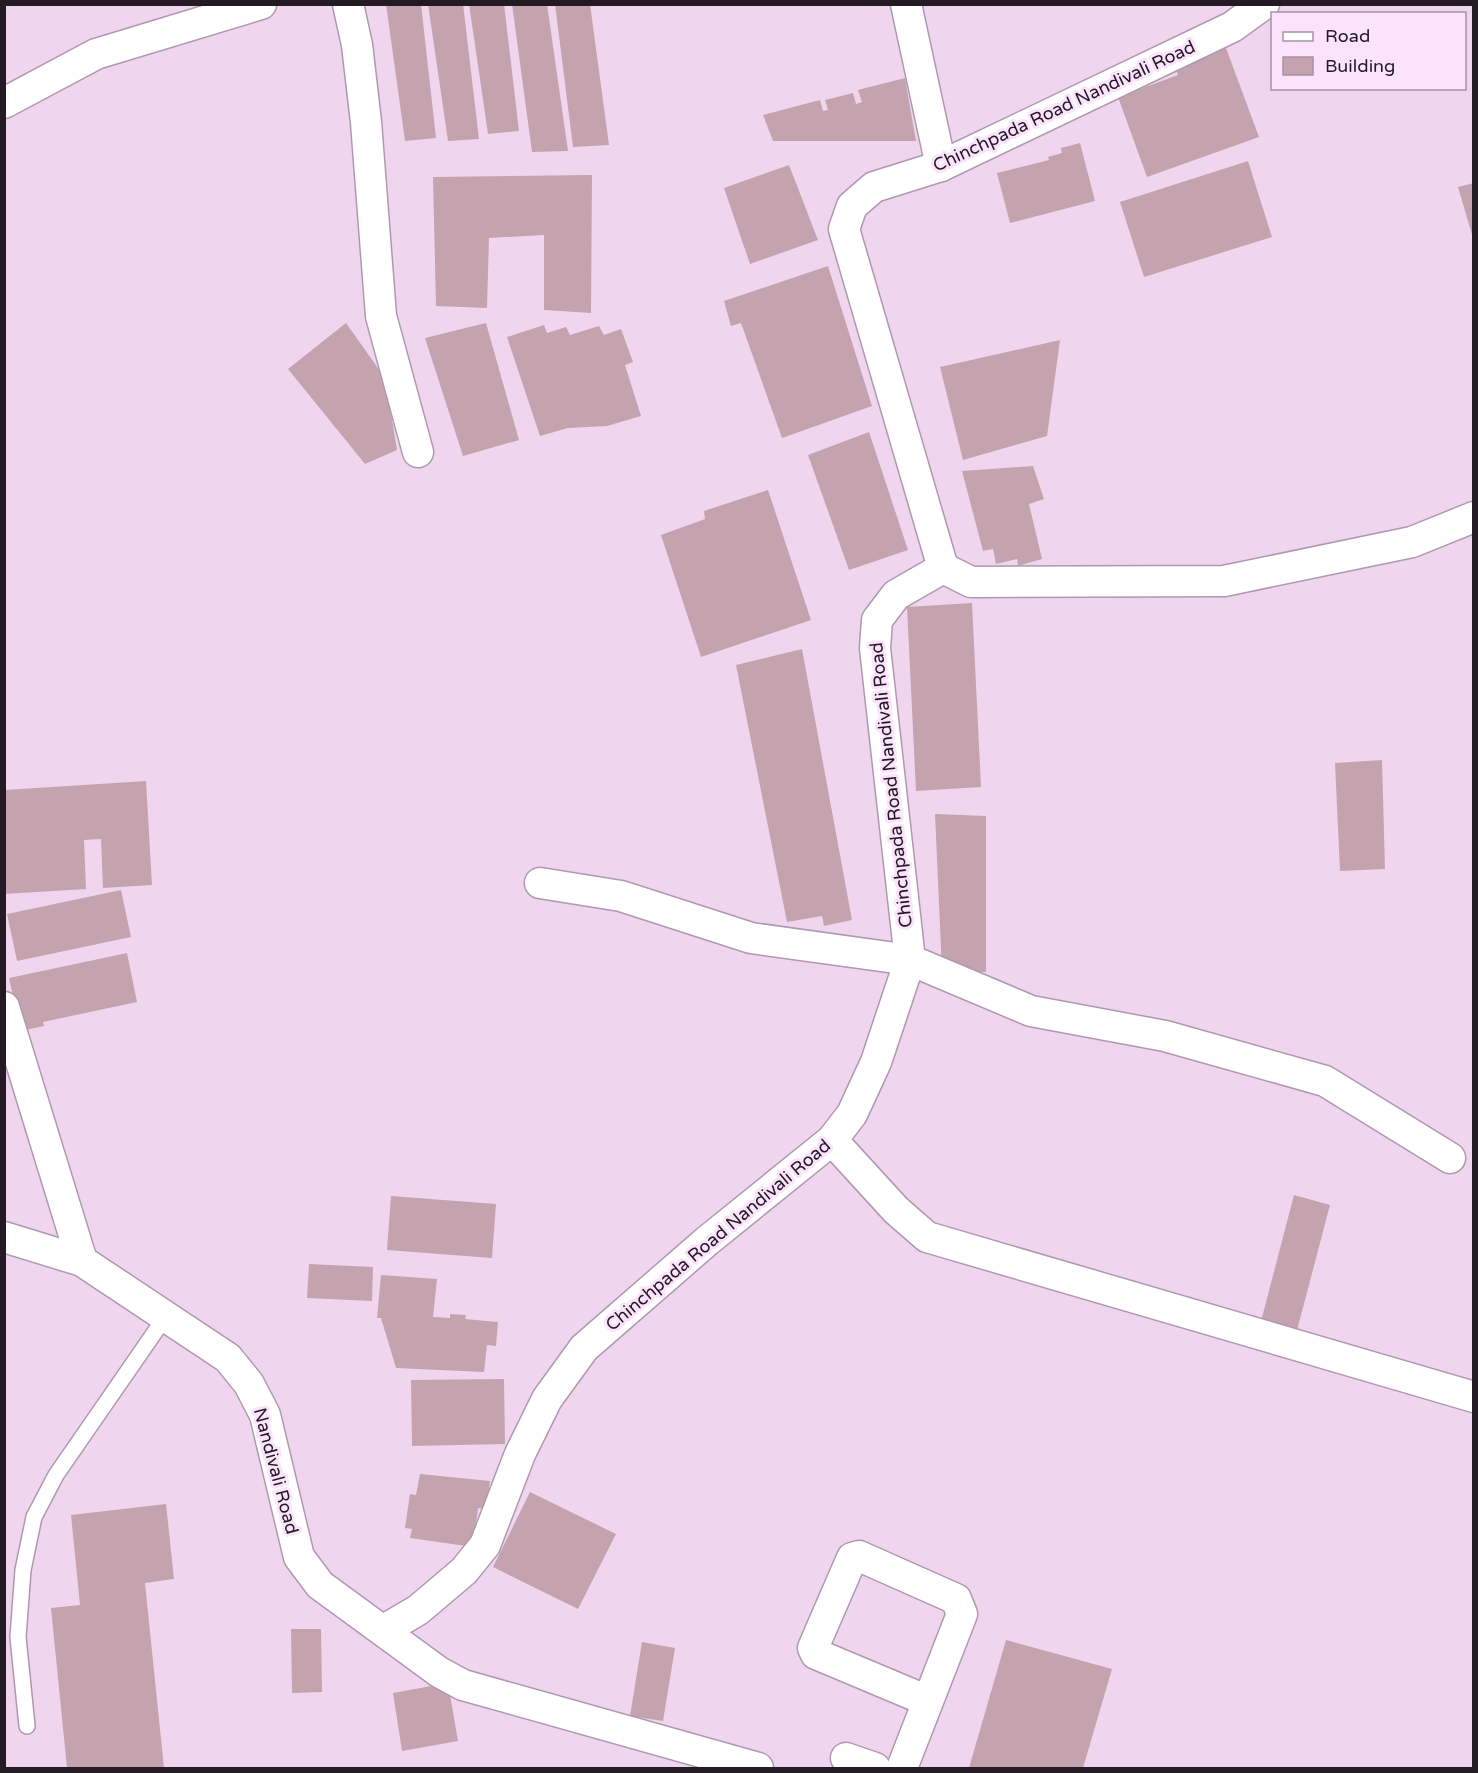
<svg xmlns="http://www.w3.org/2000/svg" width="1478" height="1773" font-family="'Varela Round',sans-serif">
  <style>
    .building { fill: #c5a3ae }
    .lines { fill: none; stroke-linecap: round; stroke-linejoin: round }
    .lane-casing { stroke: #b098b0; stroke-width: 18 }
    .street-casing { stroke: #b098b0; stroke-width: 33 }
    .lane { stroke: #fff; stroke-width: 15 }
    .street { stroke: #fff; stroke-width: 30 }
    .labels { text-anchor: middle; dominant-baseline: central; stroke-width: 6; stroke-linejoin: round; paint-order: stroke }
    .street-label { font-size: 18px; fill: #231a23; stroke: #fce3fc }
  </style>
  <rect width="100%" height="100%" fill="#efd6ee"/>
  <g class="building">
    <polygon points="386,4 421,4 436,138 405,141"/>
    <polygon points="428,4 463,4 479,139 448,141"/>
    <polygon points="469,4 504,4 519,131 488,134"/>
    <polygon points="512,4 547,4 568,151 532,152"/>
    <polygon points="555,4 590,4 609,145 573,147"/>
    <polygon points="1226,48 1259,137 1147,177 1118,97 1178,75 1175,66"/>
    <polygon points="905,78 916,141 773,141 763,115 820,100 823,111 828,110 825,100 853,93 856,104 862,102 858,90"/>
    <polygon points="1080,143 1095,201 1010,223 997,173 1049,160 1048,157 1062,153 1061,148"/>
    <polygon points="1248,161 1272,237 1144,277 1120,202"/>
    <polygon points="789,165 818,240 750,264 724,188"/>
    <polygon points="592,175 591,313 544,310 544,235 489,238 487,308 436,306 433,177"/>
    <polygon points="1474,183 1474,238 1473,238 1458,187"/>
    <polygon points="828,266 872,406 782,438 741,323 731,326 724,301"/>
    <polygon points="346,323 385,378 397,450 365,464 288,369"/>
    <polygon points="486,323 519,440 463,456 425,338"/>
    <polygon points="544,325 547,333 566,327 570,335 599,326 604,335 621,329 633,362 625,365 641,416 607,426 568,428 540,436 507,337"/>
    <polygon points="1060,340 1047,436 963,460 940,367"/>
    <polygon points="869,432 908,550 849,570 808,455"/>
    <polygon points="1033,466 1044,499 1029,504 1042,559 1018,566 1017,559 996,564 993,549 983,551 962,471"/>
    <polygon points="768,490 811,620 701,657 661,535 705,519 704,511"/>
    <polygon points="972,603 981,787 916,791 907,607"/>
    <polygon points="802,649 852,920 824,926 822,916 787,922 736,665"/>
    <polygon points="1382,760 1385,869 1340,871 1335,763"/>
    <polygon points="146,781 152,885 103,888 101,839 84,840 86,889 4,894 5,790"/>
    <polygon points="935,814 986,816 986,972 942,971"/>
    <polygon points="121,890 131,937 17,961 7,914"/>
    <polygon points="127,953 137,1002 43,1022 44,1026 21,1031 9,978"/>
    <polygon points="1294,1195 1330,1205 1295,1338 1259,1329"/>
    <polygon points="391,1196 496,1204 492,1258 387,1250"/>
    <polygon points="309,1264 373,1267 372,1301 307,1298"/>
    <polygon points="381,1275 437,1279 433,1317 450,1318 450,1314 466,1315 465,1319 498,1322 496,1346 487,1345 484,1372 396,1368 381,1318 377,1318"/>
    <polygon points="504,1379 505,1444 412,1446 411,1380"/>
    <polygon points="420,1474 490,1481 486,1509 478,1508 473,1547 410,1538 412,1529 405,1528 410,1494 416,1495"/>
    <polygon points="530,1492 616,1534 578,1609 493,1567"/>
    <polygon points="166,1504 174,1579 145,1583 164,1768 67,1768 51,1608 80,1605 71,1515"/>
    <polygon points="291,1629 321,1629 322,1692 292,1693"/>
    <polygon points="1006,1640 1112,1669 1083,1768 969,1768"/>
    <polygon points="642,1642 675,1648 663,1721 630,1716"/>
    <polygon points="448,1683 458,1741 402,1751 393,1693"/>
  </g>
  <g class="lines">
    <g class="lane-casing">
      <polyline id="lane" points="27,1726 18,1637 23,1570 34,1517 56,1475 166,1316"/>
    </g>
    <g class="street-casing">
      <g id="street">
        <polyline points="348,4 357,45 366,122 381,316 418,452"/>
        <polyline points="906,4 941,166"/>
        <polyline points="4,103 96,54 261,4"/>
        <polyline points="943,568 844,229 852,206 874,187 941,166 1232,27 1264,4"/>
        <polyline points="943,568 971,582 1224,581 1412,542 1474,517"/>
        <polyline points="540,883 621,896 751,938 910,960 1031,1011 1165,1036 1325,1081 1450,1158"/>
        <polyline points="4,1007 82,1261"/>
        <polyline points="832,1140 896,1210 927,1237 1474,1397"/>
        <polyline points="4,1237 82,1261 228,1358 249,1384 265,1415 299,1557 320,1585 439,1672 463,1685 758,1768"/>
        <polyline points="384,1630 418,1610 464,1571 485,1545 520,1454 547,1399 584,1348 707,1241 832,1140 852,1114 876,1062 910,960 875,648 877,620 896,595 943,568"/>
        <polyline points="846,1758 875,1768"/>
        <polyline points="902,1768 962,1614 956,1599 859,1556 852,1558 813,1648 816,1654 928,1701"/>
      </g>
    </g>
    <use href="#lane" class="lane"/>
    <use href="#street" class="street"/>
  </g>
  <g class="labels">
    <g class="street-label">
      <text transform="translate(1064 106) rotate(-25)">Chinchpada Road Nandivali Road</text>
      <text transform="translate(891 785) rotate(-96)">Chinchpada Road Nandivali Road</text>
      <text transform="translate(718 1235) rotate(-40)">Chinchpada Road Nandivali Road</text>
      <text transform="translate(276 1471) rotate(75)">Nandivali Road</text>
    </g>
  </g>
  <rect width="1478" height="1773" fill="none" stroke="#231a23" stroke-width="12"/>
  <rect x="1271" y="12" width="195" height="78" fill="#fce3fc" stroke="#a593a5" stroke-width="1.5"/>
  <rect x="1283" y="32" width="30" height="9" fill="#ffffff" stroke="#a593a5" stroke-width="1.5"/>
  <text x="1325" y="42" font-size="18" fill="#231a23">Road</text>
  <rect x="1283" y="57" width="30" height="18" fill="#c5a3ae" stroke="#a593a5" stroke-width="1.5"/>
  <text x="1325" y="72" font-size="18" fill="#231a23">Building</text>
</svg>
